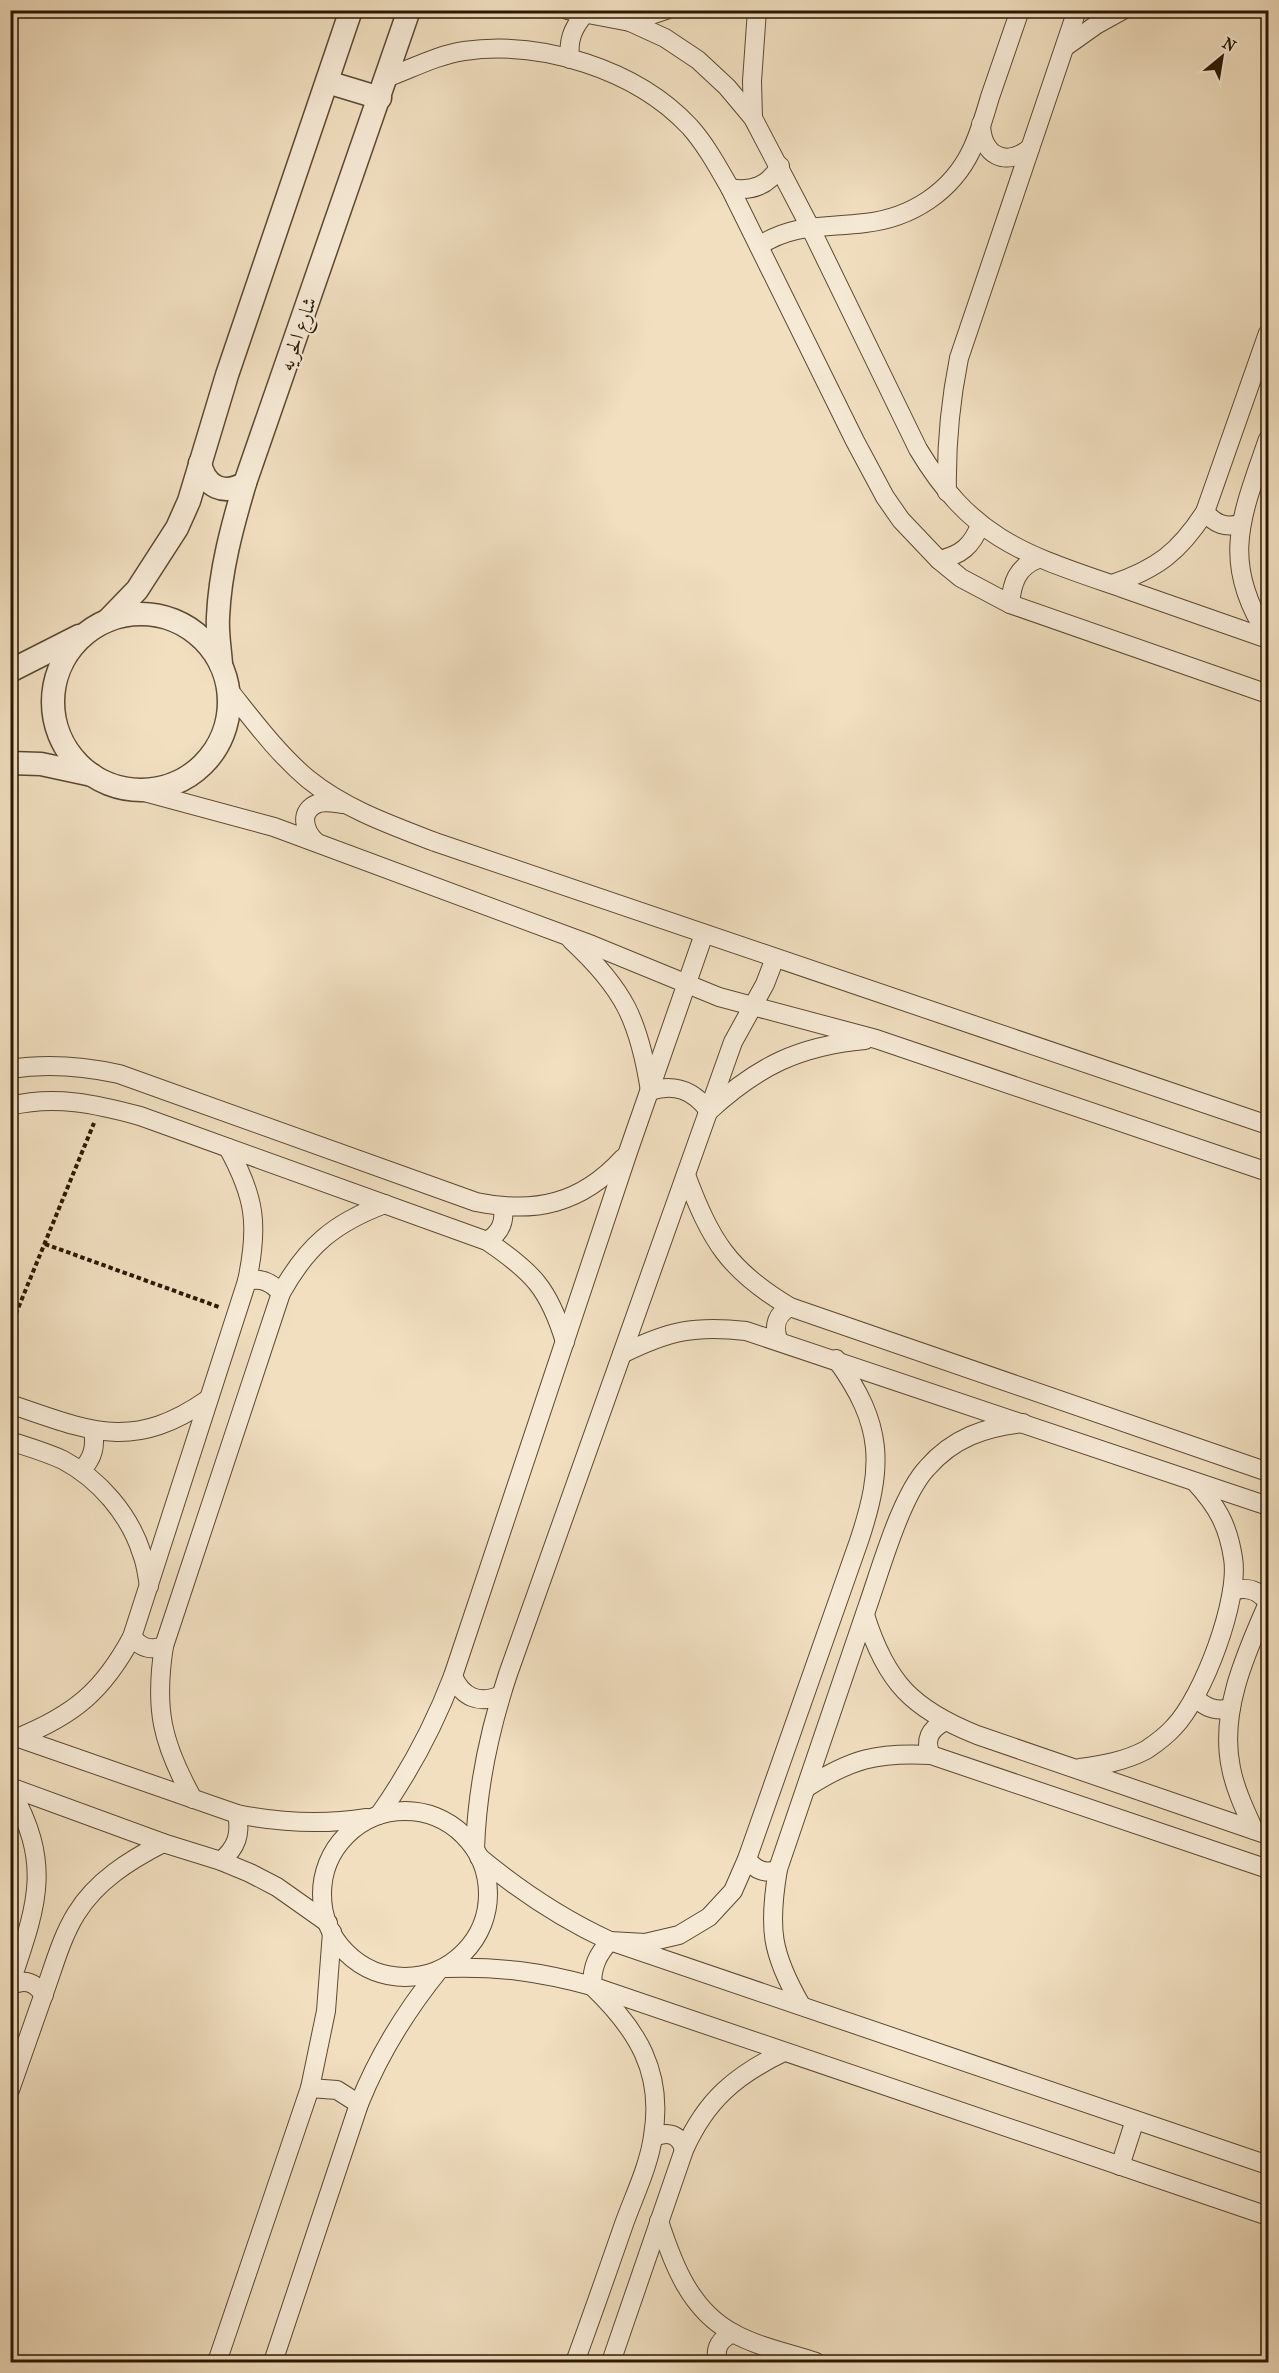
<svg xmlns="http://www.w3.org/2000/svg" width="1279" height="2373" font-family="'IM FELL French Canon',Amiri,serif">
  <style>
    .lines { fill: none; stroke-linecap: round; stroke-linejoin: round }
    .minor-casing { stroke: #5c4931; stroke-width: 20 }
    .tertiary-casing { stroke: #5c4931; stroke-width: 25 }
    .path { stroke: #2b1701; stroke-width: 4; stroke-dasharray: 4.5 3; stroke-linecap: butt }
    .minor { stroke: #f6ead6; stroke-width: 18 }
    .tertiary { stroke: #f6ead6; stroke-width: 22 }
    .labels { text-anchor: middle; dominant-baseline: central; stroke-width: 4.5; stroke-linejoin: round; paint-order: stroke }
    .street-label { font-size: 20px; fill: #2b1701; stroke: #f6ead6 }
  </style>
  <rect width="100%" height="100%" fill="#f1dfc0"/>
  <filter id="stains"><feTurbulence type="fractalNoise" baseFrequency=".00333" numOctaves="4"/><feColorMatrix values="0 0 0 0 .2 0 0 0 0 .09 0 0 0 0 .02 0 0 0 .5 -.17"/></filter>
  <radialGradient id="worn" r=".72"><stop offset=".6" stop-color="#630" stop-opacity="0"/><stop offset="1" stop-color="#630" stop-opacity=".3"/></radialGradient>
  <g class="lines">
    <g class="minor-casing">
      <g id="minor">
        <path d="M567,10L630,22L665,38L698,60L727,87L753,118L810,227L918,449C973,541 1027,555 1122,588C1171,605 1220,622 1268,639"/>
        <polyline points="1267,10 1268,11"/>
        <polyline points="630,22 666,10"/>
        <polyline points="1065,47 1096,25 1123,10"/>
        <path d="M570,59C568,41 572,29 584,15"/>
        <path d="M386,78C411,69 437,55 464,51C541,40 636,69 690,127C706,145 718,167 730,188L855,441L885,497L901,520L939,560L961,578L1010,604L1268,694"/>
        <polyline points="753,118 752,81 757,10"/>
        <path d="M981,124C982,155 1005,168 1030,148"/>
        <path d="M730,188C752,192 768,186 780,166"/>
        <path d="M759,246C793,223 826,228 865,223C911,218 952,192 972,149C980,132 985,114 990,97C1000,68 1010,39 1020,10"/>
        <path d="M1268,439C1242,515 1219,561 1268,636"/>
        <path d="M947,492C946,446 950,403 959,358L1077,10"/>
        <path d="M1205,512C1215,524 1225,528 1240,524"/>
        <path d="M939,560C961,555 972,546 980,525"/>
        <path d="M1112,584C1157,569 1179,552 1205,512L1268,333"/>
        <path d="M1010,604C1012,583 1017,567 1038,559"/>
        <path d="M228,689C253,720 277,753 308,779C345,809 391,825 435,842L1268,1125"/>
        <polyline points="137,790 274,827 592,945 719,997 876,1039 1268,1172"/>
        <path d="M316,842C304,831 298,810 319,803C326,801 335,803 343,804"/>
        <path d="M571,940C624,989 639,1020 650,1091C675,1083 693,1090 709,1111C758,1066 799,1046 865,1040"/>
        <path d="M10,1069C48,1063 82,1066 119,1074L476,1202C535,1214 581,1204 623,1158"/>
        <path d="M10,1106C55,1095 96,1104 140,1116L487,1241C533,1272 549,1289 565,1342"/>
        <path d="M686,1175C711,1241 728,1270 790,1307L1268,1472"/>
        <path d="M487,1241C500,1233 505,1223 503,1208"/>
        <path d="M247,1281C262,1277 272,1283 281,1293"/>
        <path d="M778,1339C773,1325 777,1314 790,1307"/>
        <path d="M622,1354C668,1331 695,1325 746,1331L1268,1506"/>
        <path d="M10,1404C89,1431 132,1452 207,1400"/>
        <path d="M10,1441C28,1447 46,1452 63,1460C99,1479 130,1515 142,1554C146,1564 147,1575 149,1586"/>
        <path d="M81,1471C93,1458 96,1447 93,1430"/>
        <path d="M1232,1591C1247,1586 1259,1590 1268,1603"/>
        <path d="M865,1615C886,1682 912,1709 977,1735L1268,1835"/>
        <path d="M132,1637C141,1648 151,1651 164,1646"/>
        <path d="M453,1676C462,1697 479,1705 501,1695"/>
        <path d="M1195,1697C1205,1708 1216,1712 1231,1708"/>
        <path d="M13,1736L237,1814C281,1823 322,1825 367,1818"/>
        <path d="M17,1738C74,1715 103,1691 132,1637L247,1281C259,1225 255,1197 228,1148"/>
        <path d="M931,1755C924,1740 930,1729 944,1722"/>
        <path d="M1080,1768C1103,1765 1125,1761 1146,1750C1155,1744 1167,1735 1174,1727C1203,1697 1240,1599 1233,1558C1228,1525 1217,1506 1195,1482"/>
        <polyline points="10,1787 163,1843 221,1861 250,1873 277,1887 328,1923"/>
        <path d="M806,1788C851,1759 877,1752 931,1755L1268,1869"/>
        <path d="M10,1789C54,1866 36,1907 10,1985"/>
        <path d="M193,1799C162,1743 154,1709 164,1646L281,1293C307,1246 334,1223 385,1204"/>
        <circle cx="405" cy="1894" r="83"/>
        <path d="M379,1815C410,1771 434,1726 453,1676L628,1152L704,934"/>
        <path d="M1254,1830C1245,1810 1235,1789 1231,1768C1219,1712 1246,1653 1268,1603"/>
        <path d="M475,1849C477,1789 489,1731 508,1674L733,1042L765,984L775,958"/>
        <path d="M479,1857C520,1891 562,1919 610,1941L1268,2165"/>
        <path d="M747,1859C755,1870 766,1875 778,1869"/>
        <path d="M221,1861C237,1847 241,1834 237,1814"/>
        <path d="M445,1968C498,1966 541,1972 592,1986L1268,2216"/>
        <path d="M10,1986C24,1978 35,1982 44,1995"/>
        <path d="M801,2005C771,1953 768,1928 778,1869C808,1781 838,1693 868,1605C881,1568 901,1496 927,1468C953,1438 985,1427 1023,1423"/>
        <polyline points="310,2088 337,2090 359,2104"/>
        <path d="M10,2090C23,2054 35,2018 48,1982C56,1959 63,1935 76,1914C96,1881 130,1860 163,1843"/>
        <path d="M653,2138C667,2130 680,2134 684,2150"/>
        <polyline points="1120,2166 1135,2120"/>
        <path d="M659,2221C673,2264 690,2310 733,2333C758,2347 789,2353 816,2362"/>
        <polyline points="217,2362 310,2088 326,2011 332,1932"/>
        <path d="M273,2362L359,2104C379,2054 405,2012 439,1970"/>
        <path d="M575,2362C592,2316 608,2270 624,2224C634,2196 649,2166 653,2136C664,2072 637,2029 592,1986C592,1967 597,1955 610,1941L645,1943L679,1935L709,1917L733,1891L747,1859L859,1541C884,1466 884,1425 836,1359"/>
        <path d="M611,2362L684,2150C706,2100 736,2075 784,2052"/>
        <path d="M718,2362C714,2348 720,2339 733,2333"/>
      </g>
    </g>
    <g class="tertiary-casing">
      <g id="tertiary">
        <polyline points="327,82 380,98"/>
        <path d="M200,463C205,487 224,496 245,483"/>
        <circle cx="141" cy="702" r="88"/>
        <polyline points="108,620 137,590 177,528 189,501 227,375 351,10"/>
        <path d="M221,664C220,649 217,633 218,617C220,571 232,527 245,483L409,10"/>
        <polyline points="10,671 79,636"/>
        <polyline points="10,763 41,764 92,775"/>
      </g>
    </g>
    <g class="path">
      <polyline points="45,1244 219,1307"/>
      <polyline points="10,1328 94,1123"/>
    </g>
    <use href="#minor" class="minor"/>
    <use href="#tertiary" class="tertiary"/>
  </g>
  <g class="labels">
    <g class="street-label">
      <text transform="translate(298 334) rotate(-71)">شارع الحريه</text>
    </g>
  </g>
  <rect width="1279" height="2373" fill="none" stroke="#f1dfc0" stroke-width="36"/>
  <rect x="12" y="12" width="1255" height="2349" fill="none" stroke="#2b1701" stroke-width="3"/>
  <rect x="18" y="18" width="1243" height="2337" fill="none" stroke="#2b1701" stroke-width="1.5"/>
  <g transform="translate(1222 57) rotate(30)" stroke="#f6ead6" stroke-width="4.5" paint-order="stroke">
  <path d="M0-4.5L10 22L0 15L-10 22Z" fill="#2b1701"/>
  <text y="-9" font-size="16" font-weight="bold" text-anchor="middle" fill="#2b1701">N</text>
  </g>
  <rect width="100%" height="100%" filter="url(#stains)"/>
  <rect width="100%" height="100%" fill="url(#worn)"/>
</svg>
